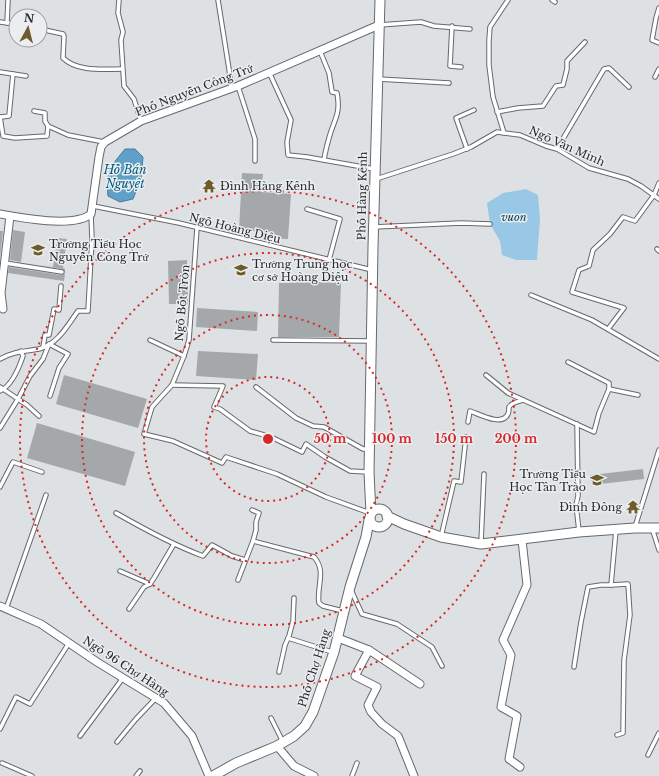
<svg xmlns="http://www.w3.org/2000/svg" width="659" height="776" font-family="'Libre Baskerville',serif">
  <style>
    .green { fill: #98c8e6 }
    .water { fill: #5ea0c7; stroke: #4e7c98 }
    .building { fill: #a5a8aa }
    .lines { fill: none; stroke-linecap: round; stroke-linejoin: round }
    .lane-casing { stroke: #66696b; stroke-width: 5.5 }
    .street-casing { stroke: #66696b; stroke-width: 9 }
    .secondary-casing { stroke: #66696b; stroke-width: 11 }
    .lane { stroke: #fff; stroke-width: 3.5 }
    .street { stroke: #fff; stroke-width: 7 }
    .secondary { stroke: #fff; stroke-width: 9 }
    .ring { fill: none; stroke: #d62828; stroke-width: 2; stroke-dasharray: 2 4 }
    .labels { text-anchor: middle; dominant-baseline: central; stroke-width: 3; stroke-linejoin: round; paint-order: stroke }
    .street-label { font-size: 11px; fill: #28292a; stroke: #ebeef0 }
    .poi-label { font-size: 11px; fill: #28292a; stroke: #ebeef0; text-anchor: start }
    .park-label { font-size: 11px; font-style: italic; fill: #033c57; stroke: #ebeef0 }
    .water-label { font-size: 12px; font-style: italic; fill: #025a80; stroke: #ebeef0 }
    .centre { fill: #d62828; stroke: #ebeef0; stroke-width: 2 }
    .ring-label { font-size: 12px; text-anchor: middle; font-weight: bold; fill: #d62828; stroke: #ebeef0; stroke-width: 3; stroke-linejoin: round; paint-order: stroke }
  </style>
  <rect width="100%" height="100%" fill="#dee1e3"/>
  <polygon class="green" points="526,189 538,195 540,219 537,260 516,260 502,255 500,241 490,224 487,203 503,193"/>
  <path class="water" d="M125,149H135L143,157L141,179L133,199L120,202L108,196C105,172 111,166 125,149Z"/>
  <g class="building">
    <polygon points="242,173 263,174 261,192 291,194 288,239 267,238 267,232 239,230"/>
    <polygon points="13,230 25,232 21,262 10,260"/>
    <polygon points="0,231 3,231 0,258"/>
    <polygon points="57,238 67,239 63,268 65,269 65,271 63,269 38,265 53,267"/>
    <polygon points="187,260 188,304 169,304 168,261"/>
    <polygon points="9,267 61,275 65,274 64,281 8,273"/>
    <polygon points="316,282 341,283 339,337 278,337 279,283"/>
    <polygon points="197,308 258,312 257,331 196,327"/>
    <polygon points="198,351 258,354 256,380 196,376"/>
    <polygon points="64,375 147,399 138,428 56,404"/>
    <polygon points="37,423 135,452 125,486 27,458"/>
    <polygon points="643,469 644,479 592,485 591,475"/>
  </g>
  <g class="lines">
    <g class="lane-casing">
      <g id="lane">
        <polyline points="119,0 118,13 123,32 121,40 124,86 134,99 141,121"/>
        <polyline points="218,0 229,69 231,88"/>
        <polyline points="552,0 555,2"/>
        <polyline points="659,8 656,18 652,40 659,43"/>
        <polyline points="0,22 16,24"/>
        <polyline points="7,23 8,0"/>
        <polyline points="379,25 421,22 434,26 470,29"/>
        <polyline points="452,26 450,66 461,67"/>
        <path d="M40,29L63,34L64,36L63,58C77,72 104,69 122,69"/>
        <path d="M320,51L329,73L332,92L337,93C341,115 334,119 329,138C327,145 325,153 324,160"/>
        <polyline points="0,72 26,76"/>
        <polyline points="269,72 291,120 287,142 288,155 307,157 374,169"/>
        <polyline points="655,77 659,69"/>
        <polyline points="378,79 449,83"/>
        <polyline points="238,86 255,139 255,161"/>
        <polyline points="497,112 518,108 543,106 556,86 563,85 567,69 567,61 585,42"/>
        <polyline points="0,117 3,136 15,138 47,136 48,126 45,121 45,113 34,111"/>
        <polyline points="1,117 9,116 13,74"/>
        <polyline points="48,126 68,135 104,142"/>
        <polyline points="504,133 493,97 489,65 489,40 490,27 508,0"/>
        <polyline points="467,149 456,118 474,110"/>
        <polyline points="557,149 604,69 609,68 629,87"/>
        <polyline points="376,179 453,154 471,147 497,132 520,135 546,146 557,149 589,168 628,179 641,186 659,199"/>
        <polyline points="93,206 179,223 372,270"/>
        <polyline points="307,209 340,219 329,260"/>
        <polyline points="374,227 461,223 490,224"/>
        <polyline points="197,228 189,340 184,356 172,385 152,407 144,434 173,441 222,463 226,457 277,474 326,497 370,513"/>
        <polyline points="657,249 659,251"/>
        <polyline points="5,263 62,272"/>
        <polyline points="531,295 592,320 659,359"/>
        <polyline points="608,329 624,308 572,292 579,270 589,266 593,250 610,234 623,217 635,221 654,195 659,183"/>
        <polyline points="150,340 184,356"/>
        <polyline points="273,340 370,341"/>
        <polyline points="43,347 45,335 49,335 54,309 59,310 61,286"/>
        <path d="M0,359C15,351 23,352 39,349C58,344 67,326 78,311H88L92,239L91,214"/>
        <polyline points="568,362 609,383 609,389"/>
        <polyline points="486,375 508,393 594,432 599,413 609,389 638,395"/>
        <polyline points="172,385 223,386 214,407 220,409 250,431 271,437 302,452 306,444 325,457 350,471 368,472"/>
        <polyline points="0,387 27,405 39,416"/>
        <polyline points="256,387 296,418 313,426 324,427 363,449 369,449"/>
        <path d="M0,391C11,386 19,368 23,356L21,351"/>
        <path d="M468,422L470,411C479,414 502,427 508,414C509,412 509,409 509,407C512,402 518,402 523,400"/>
        <polyline points="577,424 578,496 576,505 579,531"/>
        <polyline points="0,428 18,399 30,376 43,359 49,344 68,354 59,368 50,396"/>
        <polyline points="0,487 13,462 42,472"/>
        <path d="M116,513C144,529 173,545 203,556L212,545L232,556L245,560"/>
        <polyline points="635,527 659,450"/>
        <polyline points="652,528 659,550"/>
        <polyline points="441,537 454,481 461,482 466,437"/>
        <path d="M253,541L314,557C327,571 316,588 319,603L323,606L343,611"/>
        <polyline points="481,543 484,474"/>
        <polyline points="120,571 150,584"/>
        <polyline points="238,580 253,541 256,530 256,522 259,513 252,510"/>
        <polyline points="611,585 628,584 630,615 624,660 623,733 617,735"/>
        <polyline points="351,590 362,614 397,624 432,647 442,666"/>
        <polyline points="6,609 46,495"/>
        <polyline points="129,609 144,587 150,584 154,578 174,544"/>
        <polyline points="288,638 332,652"/>
        <polyline points="574,667 581,622 588,587 601,585 611,585 616,530"/>
        <polyline points="279,672 285,645 289,636 293,621 294,598"/>
        <polyline points="271,718 283,742"/>
        <polyline points="0,729 16,697 30,704 69,643"/>
        <polyline points="80,736 123,678"/>
        <polyline points="117,742 136,719 156,698"/>
        <polyline points="648,755 659,733"/>
        <polyline points="2,763 32,776"/>
        <polyline points="136,776 140,771"/>
        <polyline points="352,776 357,763"/>
      </g>
    </g>
    <g class="street-casing">
      <g id="street">
        <path d="M0,214C21,218 74,228 91,214L99,157L101,147L105,142L141,121L238,86L379,25"/>
        <polyline points="3,309 1,293 10,216"/>
        <polyline points="0,606 41,624 97,662 164,703 192,736 209,776"/>
        <polyline points="338,638 369,650"/>
        <polyline points="277,746 294,766 314,776"/>
        <polyline points="520,767 509,759 517,716 501,707 511,655 503,640 527,585 522,540"/>
        <polyline points="414,776 398,736 382,724 371,712 368,705 377,687 355,676 369,650 420,684"/>
      </g>
    </g>
    <g class="secondary-casing">
      <g id="secondary">
        <circle cx="379" cy="518" r="9"/>
        <polyline points="371,514 369,472 373,247 380,0"/>
        <polyline points="387,516 404,524 441,537 481,544 579,532 635,528 659,528"/>
        <polyline points="213,776 236,763 277,746 294,736 305,726 313,712 334,652 350,587 366,537 369,520"/>
      </g>
    </g>
    <use href="#lane" class="lane"/>
    <use href="#street" class="street"/>
    <use href="#secondary" class="secondary"/>
  </g>
  <g class="ring">
    <circle cx="268" cy="439" r="62"/>
    <circle cx="268" cy="439" r="124"/>
    <circle cx="268" cy="439" r="186"/>
    <circle cx="268" cy="439" r="248"/>
  </g>
  <defs>
    <g id="temple-bare" transform="scale(1.08)"><path d="M0-6L5-2H3V0L6.5 2.5H4V6H1.5V3h-3V6H-4V2.5H-6.5L-3 0V-2H-5Z" fill="#6f5b2a" stroke="#ebeef0" stroke-width="2.5" paint-order="stroke"/></g>
    <g id="school-bare" transform="scale(1.08)"><path d="M0-5L7-2L0 1L-7-2ZM-4 1L0 2.5L4 1V4Q0 6-4 4Z" fill="#6f5b2a" stroke="#ebeef0" stroke-width="2.5" paint-order="stroke"/></g>
  </defs>
  <g fill-rule="evenodd">
    <use href="#temple-bare" x="209" y="186"/>
    <use href="#school-bare" x="38" y="250"/>
    <use href="#school-bare" x="241" y="270"/>
    <use href="#school-bare" x="597" y="480"/>
    <use href="#temple-bare" x="633" y="507"/>
  </g>
  <g class="labels">
    <g class="street-label">
      <text transform="translate(194 90) rotate(-21)">Phố Nguyễn Công Trứ</text>
      <text transform="translate(567 146) rotate(24)">Ngõ Văn Minh</text>
      <text transform="translate(362 196) rotate(-89)">Phố Hàng Kênh</text>
      <text transform="translate(235 228) rotate(14)">Ngõ Hoàng Diệu</text>
      <text transform="translate(182 303) rotate(-85)">Ngõ Bốt Tròn</text>
      <text transform="translate(126 666) rotate(33)">Ngõ 96 Chợ Hàng</text>
      <text transform="translate(314 668) rotate(-72)">Phố Chợ Hàng</text>
    </g>
    <g class="poi-label">
      <text x="220" y="186">Đình Hàng Kênh</text>
      <text x="49" y="244">Trường Tiểu Học<tspan x="49" dy="13">Nguyễn Công Trứ</tspan></text>
      <text x="252" y="264">Trường Trung học<tspan x="252" dy="13">cơ sở Hoàng Diệu</tspan></text>
      <text x="586" y="474" text-anchor="end">Trường Tiểu<tspan x="586" dy="13">Học Tân Trào</tspan></text>
      <text x="622" y="507" text-anchor="end">Đình Đông</text>
    </g>
    <g class="park-label">
      <text x="514" y="217">vuon</text>
    </g>
    <g class="water-label">
      <text x="125" y="169">Hồ Bán<tspan x="125" dy="14">Nguyệt</tspan></text>
    </g>
  </g>
  <circle cx="268" cy="439" r="6" class="centre"/>
  <g class="ring-label">
    <text x="330" y="443">50 m</text>
    <text x="392" y="443">100 m</text>
    <text x="454" y="443">150 m</text>
    <text x="516" y="443">200 m</text>
  </g>
  <g transform="translate(28 28) rotate(7)"><circle r="19" fill="#ebeef0" stroke="#9d9fa1"/>
  <path d="M0-3L7 15L0 10L-7 15Z" fill="#6f5b2a"/>
  <text y="-6" font-size="11" font-weight="bold" text-anchor="middle" fill="#28292a">N</text>
  </g>
</svg>
